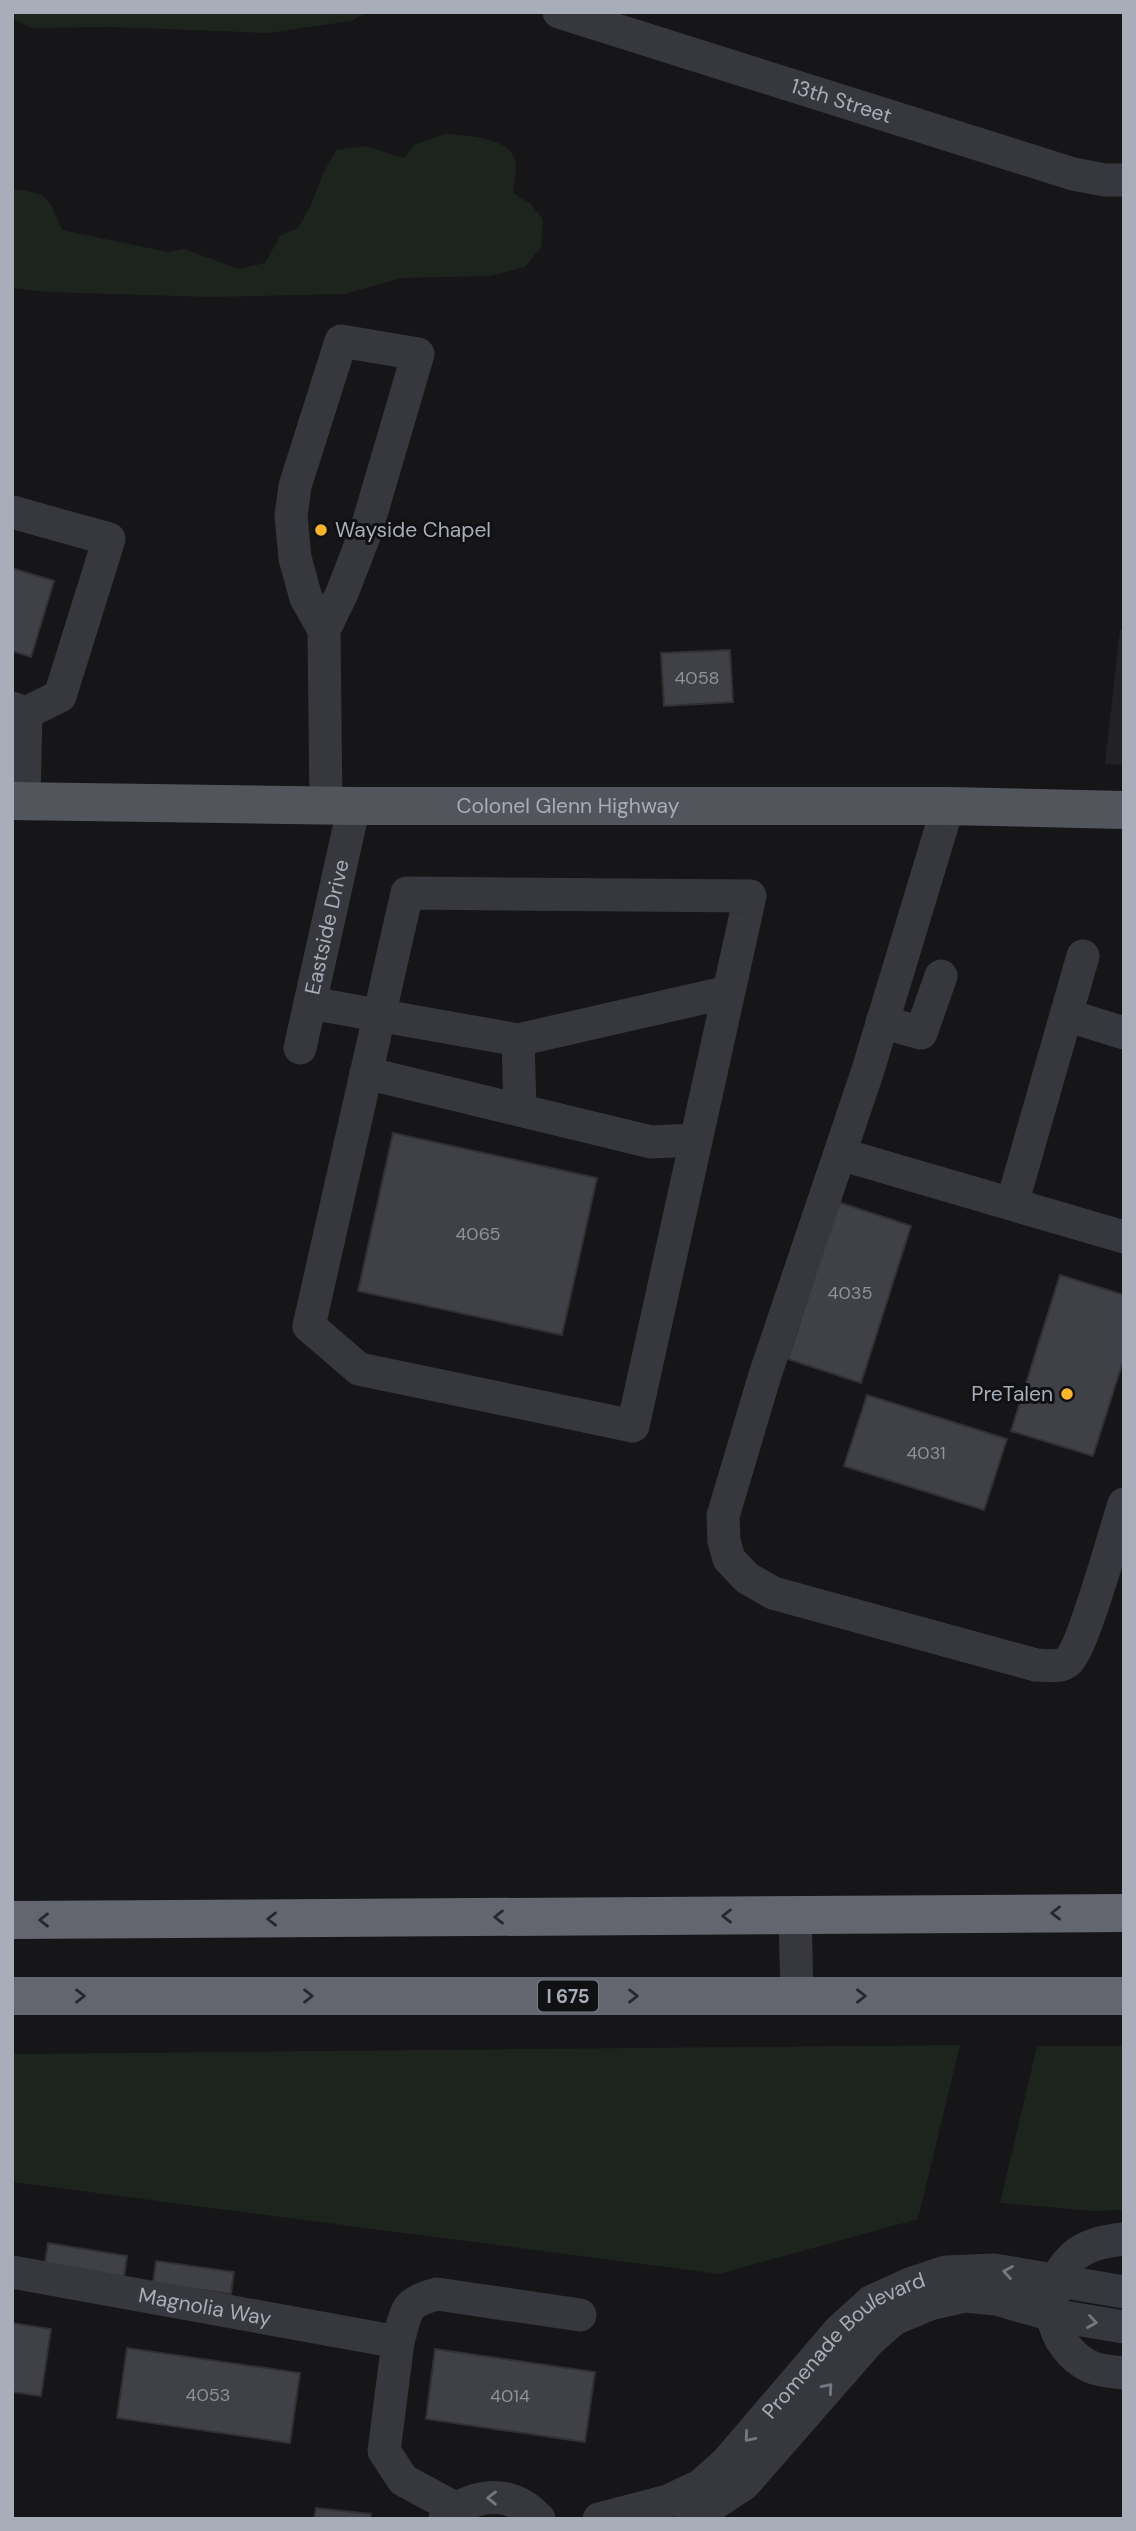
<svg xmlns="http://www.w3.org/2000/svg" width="1136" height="2531" font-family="'DM Sans',sans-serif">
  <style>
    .built { fill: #222226 }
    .green { fill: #1c241d }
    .building { fill: #404146; stroke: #303035; stroke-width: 2 }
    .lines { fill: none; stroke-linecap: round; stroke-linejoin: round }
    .minor { stroke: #37383e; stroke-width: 33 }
    .major { stroke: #53555d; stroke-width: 38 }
    .highway { stroke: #63666f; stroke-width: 38 }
    .oneway { stroke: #26262b }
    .oneway2 { stroke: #757882 }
    .poi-dot { fill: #ffb528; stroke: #111114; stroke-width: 2.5 }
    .labels { text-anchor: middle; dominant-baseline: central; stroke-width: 6; stroke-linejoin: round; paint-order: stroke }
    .number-label { font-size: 18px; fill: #8d929c }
    .shield { fill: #111114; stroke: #7a7e88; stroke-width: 2 }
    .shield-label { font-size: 19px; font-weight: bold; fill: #a7adb9 }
    .street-label { font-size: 21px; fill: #a7adb9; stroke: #111114 }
    .poi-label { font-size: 21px; fill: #a7adb9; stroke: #111114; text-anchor: start }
  </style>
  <rect width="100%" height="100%" fill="#161619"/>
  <polygon class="built" points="1120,630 1124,630 1124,765 1105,764"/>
  <g class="green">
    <polygon points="12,12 368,12 351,21 268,33 112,27 31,28 12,18"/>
    <path d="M445,134C465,136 508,136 515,160C518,169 513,183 513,193L531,204L543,220L541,247L525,267L490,276L402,278L344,294L211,297L47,292L12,288V192L15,189C51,194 48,198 62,230L168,252L184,249L239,269L265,263L280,236L298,228L310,207L323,174L336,150L365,146L404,158L414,145Z"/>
    <polygon points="960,2045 918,2219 719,2274 12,2182 12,2054"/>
    <polygon points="1037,2046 1124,2046 1124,2210 1094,2211 1000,2203"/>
  </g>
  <g class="building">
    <polygon points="12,568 54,581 31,657 12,651"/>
    <polygon points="730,650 733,702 664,706 661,653"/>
    <polygon points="393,1133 597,1178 562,1335 358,1291"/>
    <polygon points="838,1202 911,1226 861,1383 788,1359"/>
    <polygon points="1060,1275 1124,1295 1124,1358 1093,1456 1011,1431"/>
    <polygon points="867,1395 1007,1439 984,1510 844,1466"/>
    <polygon points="48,2243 127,2256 124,2277 45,2263"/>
    <polygon points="156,2261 234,2272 231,2294 153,2283"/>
    <polygon points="12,2323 51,2329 41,2396 12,2392"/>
    <polygon points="127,2348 300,2373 290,2443 117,2418"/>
    <polygon points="435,2349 595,2372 585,2442 426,2419"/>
    <polygon points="316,2508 371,2514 370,2519 314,2519"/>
  </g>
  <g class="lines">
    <g class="minor">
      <path id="s1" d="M559,12L1073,174L1105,180H1124"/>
      <polyline points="12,512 109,539 60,696 26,713 12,708"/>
      <polyline points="324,630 306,598 295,558 291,516 295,486 341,341 418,354 366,531 342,593 324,630 326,806"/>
      <polyline points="24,801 26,713"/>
      <path d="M948,806L868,1070L765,1375L723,1516L724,1541L729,1559L747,1578L773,1593L1036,1665C1045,1665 1060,1668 1067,1662C1083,1650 1115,1531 1124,1504"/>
      <polygon points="407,893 750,896 633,1426 359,1369 309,1326"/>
      <polyline points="310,1003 518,1040 728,992"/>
      <polyline points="1066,1015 1124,1033"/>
      <polyline points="882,1022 921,1033 941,976"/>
      <polyline points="518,1040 520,1110"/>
      <path id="s2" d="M300,1048L354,806"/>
      <polyline points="366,1073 651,1142 696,1140"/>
      <polyline points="840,1154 1124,1237"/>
      <polyline points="1012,1204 1083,956"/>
      <polyline points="795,1915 797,1996"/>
      <path d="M1124,2239C1106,2241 1087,2244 1073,2257C1038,2289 1049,2348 1091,2367C1100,2371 1114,2372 1124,2373"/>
      <path id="s3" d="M12,2272L398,2342L384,2451L403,2480L455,2508"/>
      <path d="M398,2342C407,2311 403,2303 437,2294L580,2315"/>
      <path d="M445,2519C464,2499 496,2490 522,2505C528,2508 534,2514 539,2519"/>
      <path id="s4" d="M599,2519L668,2501L700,2486L727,2462L839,2331L872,2301L910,2284L946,2272L994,2270L1124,2292"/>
      <polyline points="691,2519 744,2484 870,2340 894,2319 930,2304 965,2296 996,2299 1052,2315 1124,2327"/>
    </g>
    <path class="major" id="s5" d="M12,801L354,806H948L1124,810"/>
    <g class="highway">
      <polyline points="12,1920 1124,1913"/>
      <polyline points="12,1996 1124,1996"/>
    </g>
  </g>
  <defs><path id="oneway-chevron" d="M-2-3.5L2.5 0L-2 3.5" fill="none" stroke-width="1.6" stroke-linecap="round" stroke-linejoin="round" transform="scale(1.75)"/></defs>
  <g class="oneway">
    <use href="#oneway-chevron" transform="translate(1056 1913) rotate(180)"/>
    <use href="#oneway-chevron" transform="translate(727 1916) rotate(180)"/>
    <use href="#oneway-chevron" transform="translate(499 1917) rotate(180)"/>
    <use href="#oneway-chevron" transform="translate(272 1919) rotate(180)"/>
    <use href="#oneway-chevron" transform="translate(44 1920) rotate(180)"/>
    <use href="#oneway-chevron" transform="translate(80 1996)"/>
    <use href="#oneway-chevron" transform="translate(308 1996)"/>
    <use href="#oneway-chevron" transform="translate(633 1996)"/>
    <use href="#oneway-chevron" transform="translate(861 1996)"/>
  </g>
  <g class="oneway2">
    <use href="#oneway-chevron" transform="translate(1008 2272) rotate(-171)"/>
    <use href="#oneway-chevron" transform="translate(1092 2322) rotate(9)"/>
    <use href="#oneway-chevron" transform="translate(828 2388) rotate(-49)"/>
    <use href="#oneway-chevron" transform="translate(749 2437) rotate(131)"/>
    <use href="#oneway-chevron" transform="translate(492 2498) rotate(-179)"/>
  </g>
  <g class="poi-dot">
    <circle cx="321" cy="530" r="7"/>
    <circle cx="1067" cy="1394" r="7"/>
  </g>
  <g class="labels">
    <g class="number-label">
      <text x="697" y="678">4058</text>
      <text x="478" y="1234">4065</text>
      <text x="850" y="1293">4035</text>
      <text x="926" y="1453">4031</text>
      <text x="208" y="2395">4053</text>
      <text x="510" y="2396">4014</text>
    </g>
    <rect class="shield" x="538" y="1980.5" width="60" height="31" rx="5"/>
    <g class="shield-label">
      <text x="568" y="1996">I 675</text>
    </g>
    <g class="street-label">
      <text stroke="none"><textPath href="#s1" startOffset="296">13th Street</textPath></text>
      <text stroke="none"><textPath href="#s5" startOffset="556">Colonel Glenn Highway</textPath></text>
      <text stroke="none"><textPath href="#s2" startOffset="124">Eastside Drive</textPath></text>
      <text stroke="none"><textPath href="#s3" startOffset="196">Magnolia Way</textPath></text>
      <text stroke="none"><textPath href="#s4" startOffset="310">Promenade Boulevard</textPath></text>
    </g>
    <g class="poi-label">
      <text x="335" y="530">Wayside Chapel</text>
      <text x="1053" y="1394" text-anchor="end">PreTalen</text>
    </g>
  </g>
  <rect width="1136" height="2531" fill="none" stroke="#a7adb9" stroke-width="28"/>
</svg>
